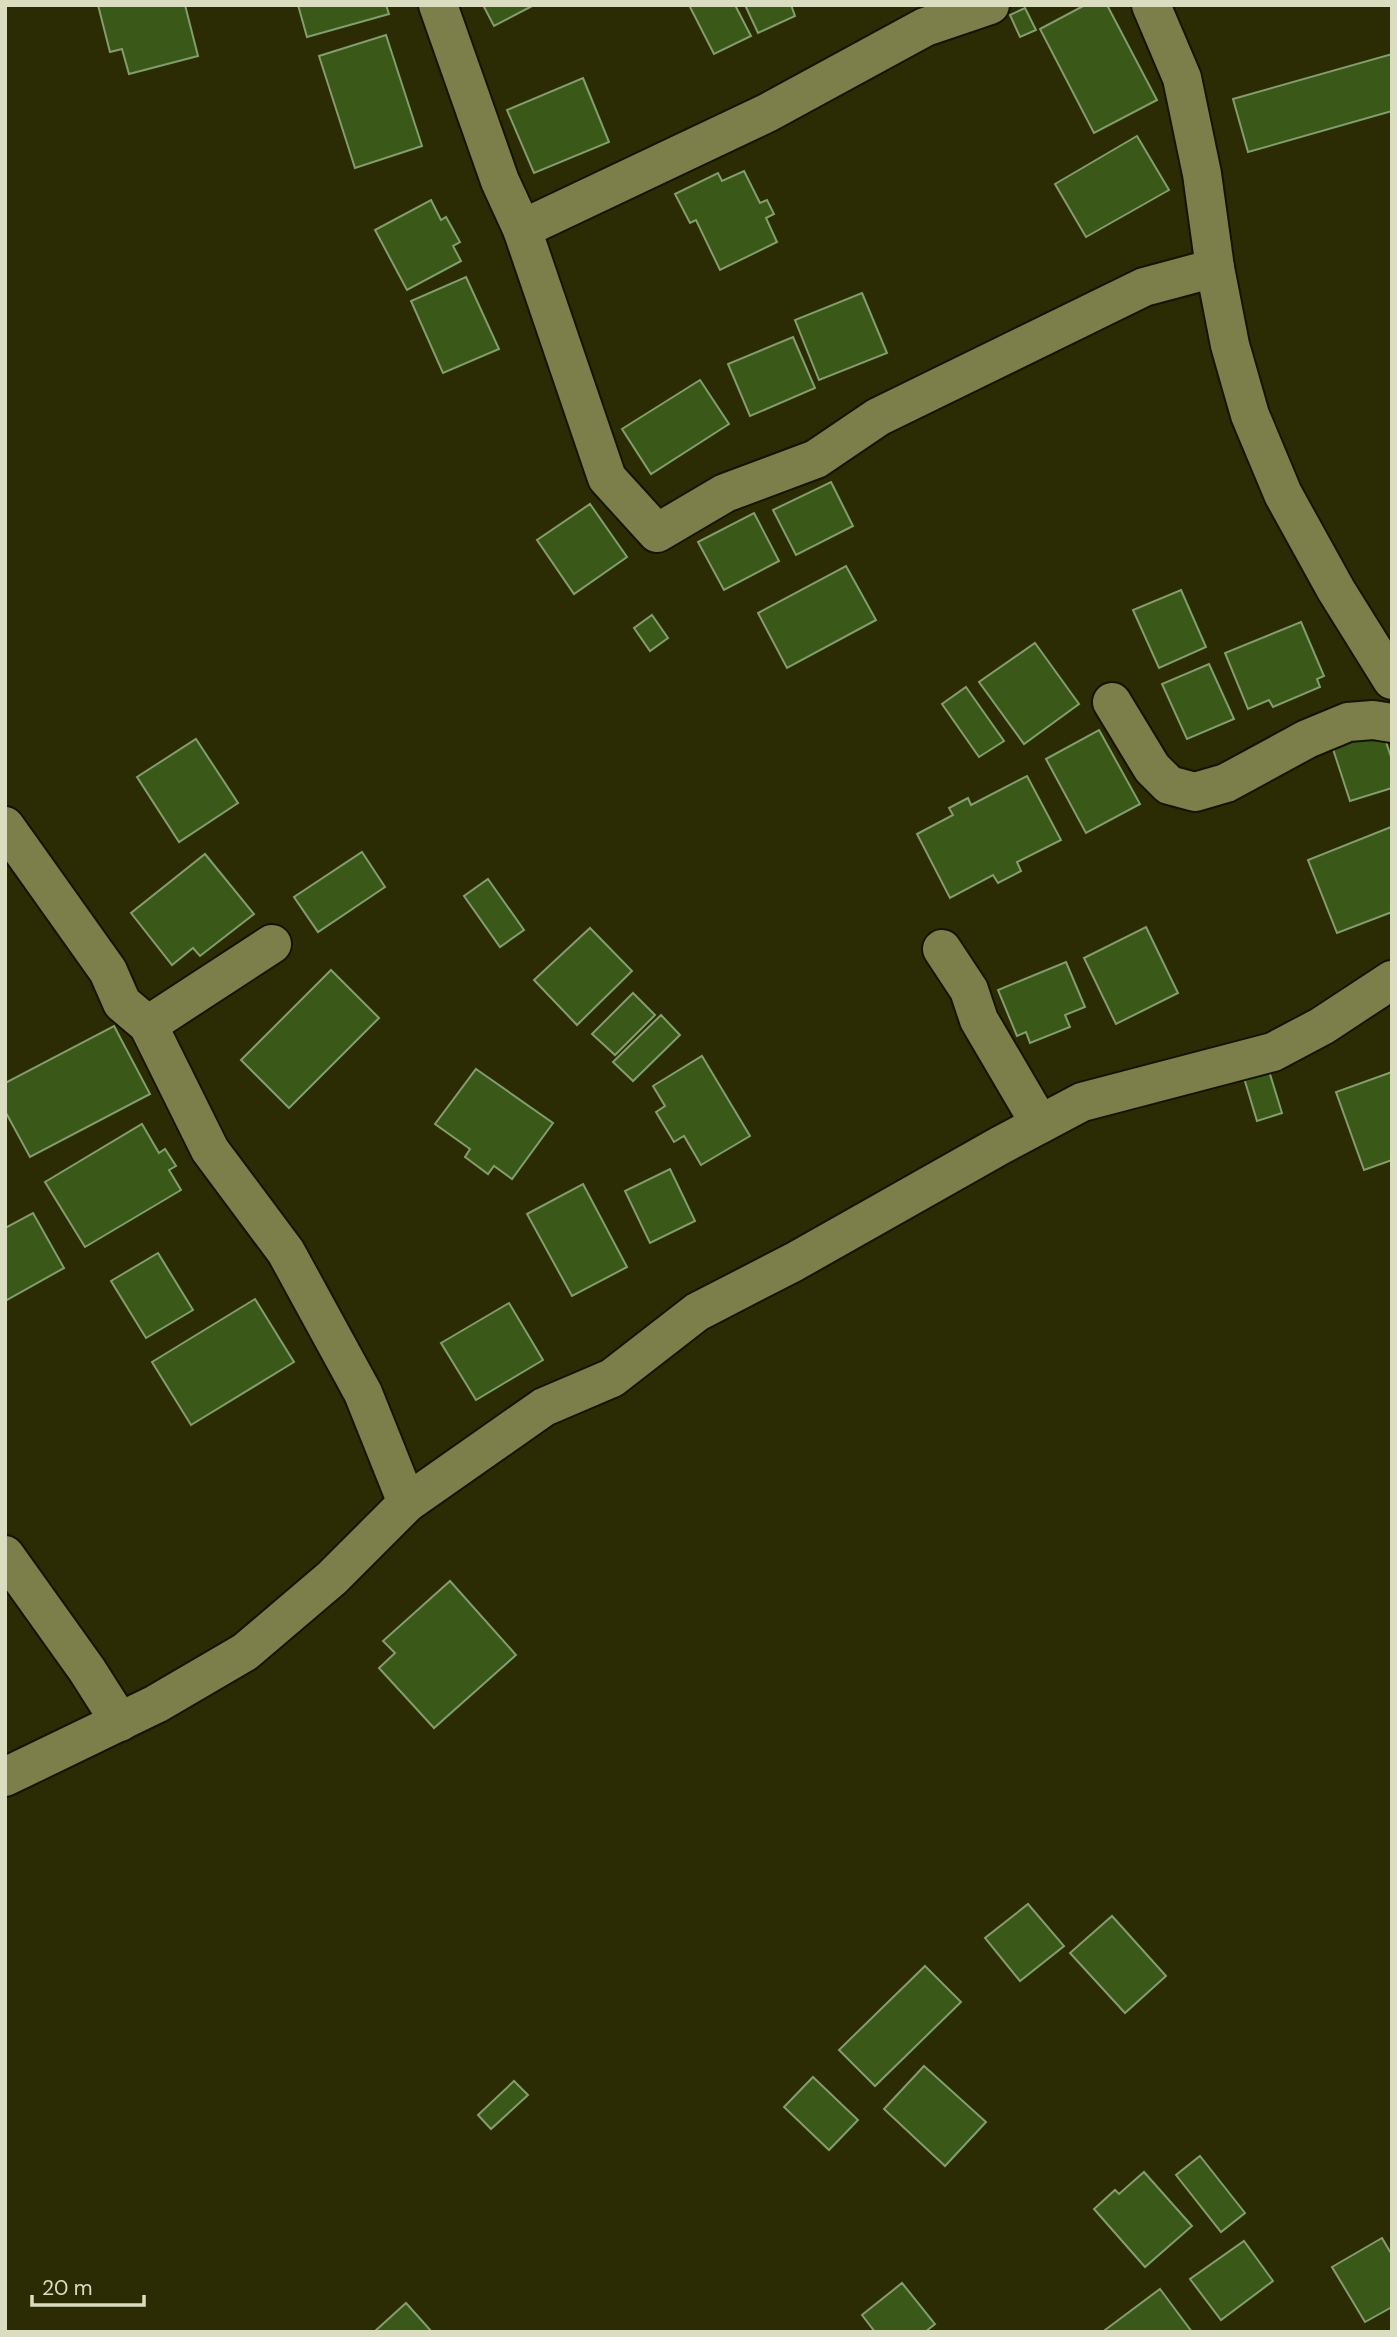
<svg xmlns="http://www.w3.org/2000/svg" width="1397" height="2337" font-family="'DM Sans',sans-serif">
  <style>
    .building { fill: #3a5817; stroke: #839d6d; stroke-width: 2 }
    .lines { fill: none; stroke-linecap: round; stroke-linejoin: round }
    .minor-casing { stroke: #141400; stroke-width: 42 }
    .minor { stroke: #7c7f49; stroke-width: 38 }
  </style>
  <rect width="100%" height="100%" fill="#2b2c03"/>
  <g class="building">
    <polygon points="98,5 185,5 198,56 129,74 122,49 110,52"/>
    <polygon points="298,5 386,5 389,14 307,37"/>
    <polygon points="483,5 534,5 494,26"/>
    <polygon points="689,5 735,5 751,36 714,54"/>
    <polygon points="745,5 791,5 795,16 758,33"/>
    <polygon points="1085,5 1107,5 1157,100 1094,133 1040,29"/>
    <polygon points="1025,8 1036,30 1020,37 1010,15"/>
    <polygon points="386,35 422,146 355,168 319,56"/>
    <polygon points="1392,54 1392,111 1248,152 1233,99"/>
    <polygon points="583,78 609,142 534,173 507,110"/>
    <polygon points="1137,136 1169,190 1086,237 1055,184"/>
    <polygon points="744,171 760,203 767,200 774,214 766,218 777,242 720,270 696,220 690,223 675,194 718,173 722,181"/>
    <polygon points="431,200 441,220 446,217 460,242 453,246 461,261 407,290 375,230"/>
    <polygon points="466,277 499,349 443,373 411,301"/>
    <polygon points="862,293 887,353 819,380 795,320"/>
    <polygon points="793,337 815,388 750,416 728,364"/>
    <polygon points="700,380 729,424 651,474 622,429"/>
    <polygon points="831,482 853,526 796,555 773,510"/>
    <polygon points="590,504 627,557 574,594 537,540"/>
    <polygon points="754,513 779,561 724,590 698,542"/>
    <polygon points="846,566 876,620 787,668 758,613"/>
    <polygon points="1181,590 1206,647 1159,668 1133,610"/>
    <polygon points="652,615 668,638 650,651 634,628"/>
    <polygon points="1301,622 1324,676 1317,679 1320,687 1273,707 1269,700 1248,709 1225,653"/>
    <polygon points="1035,643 1079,704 1024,744 979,682"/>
    <polygon points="1209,664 1234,719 1187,739 1162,684"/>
    <polygon points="966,687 1004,741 979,757 942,704"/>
    <polygon points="1381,727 1392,760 1392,788 1350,801 1331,743"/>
    <polygon points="1099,730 1140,804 1086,833 1046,759"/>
    <polygon points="196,739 238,803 179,842 137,777"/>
    <polygon points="1027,776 1061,840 1017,862 1021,871 998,883 993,875 950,898 917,834 953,815 949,808 968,798 971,805"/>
    <polygon points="1391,827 1392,912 1337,933 1308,860"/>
    <polygon points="362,852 385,887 318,932 294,897"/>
    <polygon points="205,854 254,914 200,956 193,948 172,965 131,913"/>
    <polygon points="488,879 524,930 500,947 464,896"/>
    <polygon points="1146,927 1178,993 1116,1024 1084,958"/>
    <polygon points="590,928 632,971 577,1025 534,980"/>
    <polygon points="1066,962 1085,1007 1065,1015 1070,1027 1030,1043 1026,1032 1017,1036 998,990"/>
    <polygon points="331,970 379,1018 289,1108 241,1060"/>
    <polygon points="633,993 655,1015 615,1055 592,1034"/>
    <polygon points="661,1015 680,1035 633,1081 613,1062"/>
    <polygon points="114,1026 150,1094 30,1157 5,1111 5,1083"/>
    <polygon points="702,1056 750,1136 701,1165 684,1136 674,1142 656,1112 665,1106 653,1086"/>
    <polygon points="476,1069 553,1123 512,1179 494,1166 488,1174 465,1157 470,1149 435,1124"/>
    <polygon points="1269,1071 1282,1113 1257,1121 1244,1078"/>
    <polygon points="1392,1072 1392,1160 1364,1170 1336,1092"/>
    <polygon points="142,1124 159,1153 165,1149 176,1166 169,1170 181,1190 85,1247 45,1182"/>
    <polygon points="670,1169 695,1221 650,1243 625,1191"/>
    <polygon points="583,1184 627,1267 572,1296 527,1214"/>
    <polygon points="33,1213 64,1268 5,1301 5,1228"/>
    <polygon points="158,1253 193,1310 146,1338 111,1281"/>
    <polygon points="255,1299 294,1362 191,1425 152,1362"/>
    <polygon points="509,1303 543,1360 476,1400 441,1343"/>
    <polygon points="450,1581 516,1655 434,1728 379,1668 395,1653 383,1641"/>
    <polygon points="1028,1904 1064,1946 1020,1981 985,1938"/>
    <polygon points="1112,1916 1166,1976 1125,2013 1070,1953"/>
    <polygon points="925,1966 961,2002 875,2086 839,2050"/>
    <polygon points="924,2066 986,2122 945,2166 884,2109"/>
    <polygon points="813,2077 858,2120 829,2150 784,2107"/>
    <polygon points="514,2081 528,2095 491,2129 478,2115"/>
    <polygon points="1200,2156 1245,2213 1221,2232 1176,2175"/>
    <polygon points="1144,2172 1192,2226 1145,2267 1094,2209 1115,2190 1119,2194"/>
    <polygon points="1382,2238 1392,2255 1392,2307 1365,2322 1332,2267"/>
    <polygon points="1244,2241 1273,2281 1221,2320 1190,2279"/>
    <polygon points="902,2283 935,2324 925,2332 875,2332 862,2315"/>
    <polygon points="1160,2289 1192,2332 1106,2332 1105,2330"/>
    <polygon points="406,2303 432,2332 374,2332"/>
  </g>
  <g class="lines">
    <g class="minor-casing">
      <g id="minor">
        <polyline points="438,5 500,181 522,229 607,478 657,533 725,493 816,459 878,417 1144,287 1215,268"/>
        <polyline points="1151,5 1182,78 1202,174 1215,268 1230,345 1250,415 1283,494 1336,590 1392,680"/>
        <polyline points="522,229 767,113 925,27 990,5"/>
        <polyline points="1112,702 1152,768 1169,785 1195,792 1226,783 1307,739 1348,722 1373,720 1392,723"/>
        <polyline points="5,826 108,971 122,1003 148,1025 210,1150 286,1252 363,1393 407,1503"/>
        <polyline points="942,949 969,990 979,1020 1040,1124"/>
        <polyline points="148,1025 272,944"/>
        <polyline points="5,1555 87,1670 120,1722"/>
        <polyline points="5,1777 156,1704 245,1652 332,1578 407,1503 544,1407 612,1378 697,1312 794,1262 1001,1145 1082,1102 1273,1052 1322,1026 1392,980"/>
      </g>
    </g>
    <use href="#minor" class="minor"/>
  </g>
  <rect width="1397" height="2337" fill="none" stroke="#dbddc1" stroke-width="14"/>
  <path d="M32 2295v10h112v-10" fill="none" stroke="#dbddc1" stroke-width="3.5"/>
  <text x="42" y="2295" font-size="21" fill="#dbddc1" stroke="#2b2c03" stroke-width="5" paint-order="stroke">20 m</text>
</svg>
